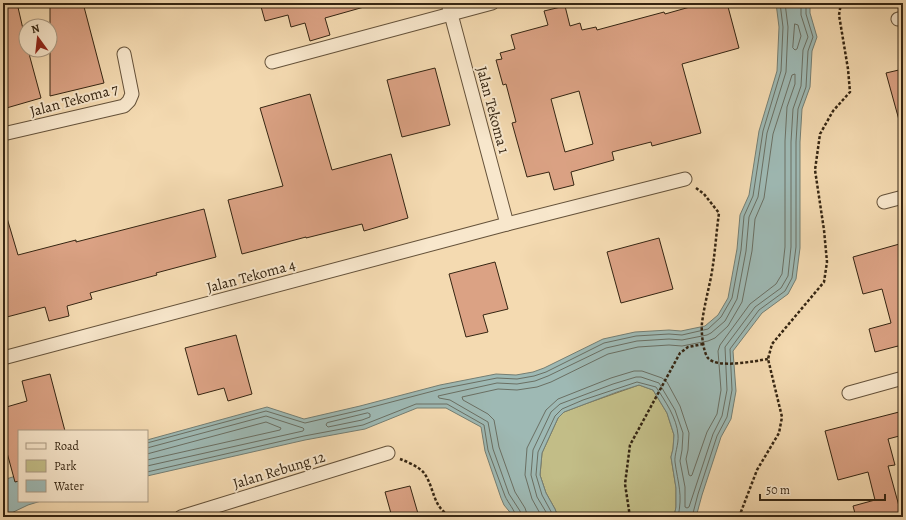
<svg xmlns="http://www.w3.org/2000/svg" width="906" height="520" font-family="Alegreya,serif">
  <style>
    .green { fill: #c2bd87; stroke: #7c714c }
    .water { fill: #9eb9b4; stroke: #747e73 }
    .lines { fill: none; stroke-linecap: round; stroke-linejoin: round }
    .shore { stroke: #6a6f63; stroke-width: 1 }
    .building { fill: #dba284; stroke: #352512; fill-rule: evenodd }
    .street-casing { stroke: #65523a; stroke-width: 15 }
    .path { stroke: #352512; stroke-width: 2.5; stroke-dasharray: 3 2; stroke-linecap: butt }
    .street { stroke: #f8e7cc; stroke-width: 13 }
    .labels { text-anchor: middle; dominant-baseline: central; stroke-width: 4; stroke-linejoin: round; paint-order: stroke }
    .street-label { font-size: 15px; fill: #352512; stroke: #f8e7cc }
  </style>
  <rect width="100%" height="100%" fill="#f4dab1"/>
  <filter id="stains"><feTurbulence type="fractalNoise" baseFrequency=".005" numOctaves="4"/><feColorMatrix values="0 0 0 0 .2 0 0 0 0 .09 0 0 0 0 .02 0 0 0 .5 -.17"/></filter>
  <radialGradient id="worn" r=".72"><stop offset=".6" stop-color="#630" stop-opacity="0"/><stop offset="1" stop-color="#630" stop-opacity=".3"/></radialGradient>
  <polygon class="green" points="639,385 653,390 667,413 674,435 673,449 671,457 676,488 676,507 674,517 558,517 555,509 546,493 540,475 542,453 558,418 564,412 585,404"/>
  <g class="water">
    <polygon points="776,3 810,3 810,13 817,37 812,51 810,87 802,109 800,142 800,248 796,279 788,294 762,313 733,351 736,391 731,419 721,437 702,495 696,517 674,517 676,507 676,488 671,457 673,449 674,435 667,413 653,390 639,385 617,392 564,412 558,418 542,453 540,475 546,493 555,509 558,517 514,517 513,516 504,505 501,498 485,451 481,427 446,408 417,408 365,429 305,440 147,476 147,440 267,407 304,419 360,406 440,385 496,374 516,375 533,372 544,368 603,339 635,332 669,330 681,331 705,326 718,315 728,298 737,249 740,215 749,195 759,131 777,71 779,27"/>
    <polygon points="19,475 19,501 41,501 28,505 3,517 3,480"/>
  </g>
  <g class="lines">
    <g class="shore">
      <polygon points="795,24 798,25 801,36 797,49 795,50 793,48"/>
      <polygon points="368,413 370,414 370,417 362,420 328,427 326,425 327,423"/>
      <polyline points="147,443 266,411 305,423 361,410 441,389 497,378 517,379 534,376 546,372 604,343 636,336 669,334 682,335 708,329 721,317 732,298 741,250 744,216 753,196 763,131 781,71 783,27 780,3"/>
      <polyline points="147,448 266,416 303,428 304,429 303,431 147,466"/>
      <polyline points="147,454 266,422 281,428 280,430 147,460"/>
      <path d="M147,472L304,436L363,425L416,404H447L484,425L488,450L505,496C508,503 515,510 516,517"/>
      <polyline points="522,517 520,511 509,494 493,449 488,422 450,400 439,398 438,396 497,383 517,384 535,381 548,376 606,348 637,341 669,339 682,340 707,335 711,333 725,321 737,299 746,251 749,217 758,197 767,133 786,72 788,27 785,3"/>
      <polyline points="528,517 525,508 515,492 499,447 494,420 488,414 463,400 462,397 498,389 517,390 537,387 551,382 608,354 638,347 669,345 682,346 708,341 715,338 728,326 742,302 752,251 755,219 764,198 773,134 792,75 795,74 795,84 787,107 785,141 785,247 782,274 776,284 750,304 720,345 718,351 721,390 717,414 707,432 692,475 691,476 689,475 686,459 688,450 689,433 680,406 667,382 662,378 642,371 634,371 611,378 558,399 546,410 527,448 525,475 532,499 542,517"/>
      <polyline points="549,517 537,497 531,475 533,450 551,412 560,404 613,384 636,377 641,377 659,383 675,410 683,433 682,450 680,461 685,487 685,507 687,508 689,507 713,434 722,416 727,390 725,347 755,307 781,288 788,276 791,247 791,142 793,109 801,86 803,50 808,37 801,15 801,3"/>
      <path d="M554,517L542,495L536,475L538,452L555,416L562,409L583,400L637,382L656,387C665,401 677,418 678,435C679,444 674,455 675,462C678,484 683,494 678,517"/>
      <polyline points="692,517 698,494 717,436 727,417 732,390 730,349 759,310 785,291 792,278 796,247 796,142 798,109 806,87 808,51 813,37 806,14 806,3"/>
    </g>
  </g>
  <g class="building">
    <polygon points="3,3 17,3 26,42 26,50 28,50 41,98 3,109"/>
    <polygon points="50,3 83,3 104,83 50,96"/>
    <polygon points="260,3 363,3 364,7 325,18 330,35 310,41 305,23 291,27 288,15 265,21"/>
    <path d="M704,3H727L739,48L682,64L701,133L652,146L651,142L612,152L614,160L571,172L574,185L554,190L549,172L527,177L512,123L516,122L506,84L503,85L496,60L502,59L500,53L515,49L511,35L548,25L544,11L565,6L570,26L580,23L582,30L596,27L597,30L664,12L665,14ZM579,91L593,144L565,152L551,99Z"/>
    <polygon points="435,68 450,125 402,137 387,80"/>
    <polygon points="903,69 903,120 899,120 886,73"/>
    <polygon points="310,94 332,170 391,154 408,218 364,231 362,224 306,238 306,237 242,254 228,200 283,186 260,108"/>
    <polygon points="204,209 216,257 156,273 157,275 90,293 92,299 67,306 69,316 49,321 45,307 3,318 3,218 7,218 18,255 76,240 76,242"/>
    <polygon points="659,238 673,289 621,303 607,252"/>
    <polygon points="903,243 903,349 899,349 898,346 875,352 869,329 891,323 882,289 863,294 853,257"/>
    <polygon points="495,262 508,309 483,315 488,332 466,337 449,274"/>
    <polygon points="236,335 252,394 228,401 224,388 198,395 185,348"/>
    <polygon points="50,374 65,431 19,431 19,481 15,482 3,438 3,408 27,401 22,381"/>
    <polygon points="903,411 903,435 888,439 895,465 888,466 902,517 856,517 853,506 875,500 868,472 838,480 825,431"/>
    <polygon points="410,486 419,517 392,517 385,492"/>
  </g>
  <g class="lines">
    <g class="street-casing">
      <g id="street">
        <polyline points="448,3 507,224"/>
        <polyline points="898,19 903,18"/>
        <polyline points="272,62 492,3"/>
        <polyline points="3,134 124,106 129,101 132,94 124,54"/>
        <polyline points="884,202 903,197"/>
        <polyline points="3,358 507,224 685,179"/>
        <polyline points="849,393 903,378"/>
        <polyline points="181,517 388,453"/>
      </g>
    </g>
    <g class="path">
      <path d="M696,188L704,194L719,213C716,234 715,256 711,277C708,292 704,307 702,323C701,331 703,352 708,358C717,369 755,361 768,359"/>
      <path d="M400,459C408,462 419,467 424,473C435,488 432,508 452,517"/>
      <polyline points="630,517 625,484 630,445 680,353 688,347 703,344"/>
      <polyline points="739,517 757,470 779,433 782,417 768,359 772,344 824,282 827,262 824,230 815,170 820,134 833,111 850,92 848,69 839,15 841,3"/>
    </g>
    <use href="#street" class="street"/>
  </g>
  <g class="labels">
    <g class="street-label">
      <text transform="translate(74 100) rotate(-15)">Jalan Tekoma 7</text>
      <text transform="translate(493 110) rotate(75)">Jalan Tekoma 1</text>
      <text transform="translate(251 276) rotate(-15)">Jalan Tekoma 4</text>
      <text transform="translate(279 470) rotate(-17)">Jalan Rebung 12</text>
    </g>
  </g>
  <rect width="906" height="520" fill="none" stroke="#f4dab1" stroke-width="16"/>
  <rect x="4" y="4" width="898" height="512" fill="none" stroke="#352512" stroke-width="2"/>
  <rect x="8" y="8" width="890" height="504" fill="none" stroke="#352512"/>
  <rect x="18" y="430" width="130" height="72" fill="#f8e7cc" stroke="#aa9982"/>
  <rect x="26" y="443" width="20" height="6" fill="#f8e7cc" stroke="#aa9982"/>
  <text x="54" y="450" font-size="12" fill="#352512">Road</text>
  <rect x="26" y="460" width="20" height="12" fill="#c2bd87" stroke="#aa9982"/>
  <text x="54" y="470" font-size="12" fill="#352512">Park</text>
  <rect x="26" y="480" width="20" height="12" fill="#9eb9b4" stroke="#aa9982"/>
  <text x="54" y="490" font-size="12" fill="#352512">Water</text>
  <g transform="translate(38 38) rotate(345)"><circle r="19" fill="#f8e7cc" stroke="#aa9982"/>
  <path d="M0-3L7 15L0 10L-7 15Z" fill="#8f2418"/>
  <text y="-6" font-size="11" font-weight="bold" text-anchor="middle" fill="#352512">N</text>
  </g>
  <path d="M760 494v6h125v-6" fill="none" stroke="#352512" stroke-width="2"/>
  <text x="766" y="494" font-size="12" fill="#352512" stroke="#f8e7cc" stroke-width="3" paint-order="stroke">50 m</text>
  <rect width="100%" height="100%" filter="url(#stains)"/>
  <rect width="100%" height="100%" fill="url(#worn)"/>
</svg>
